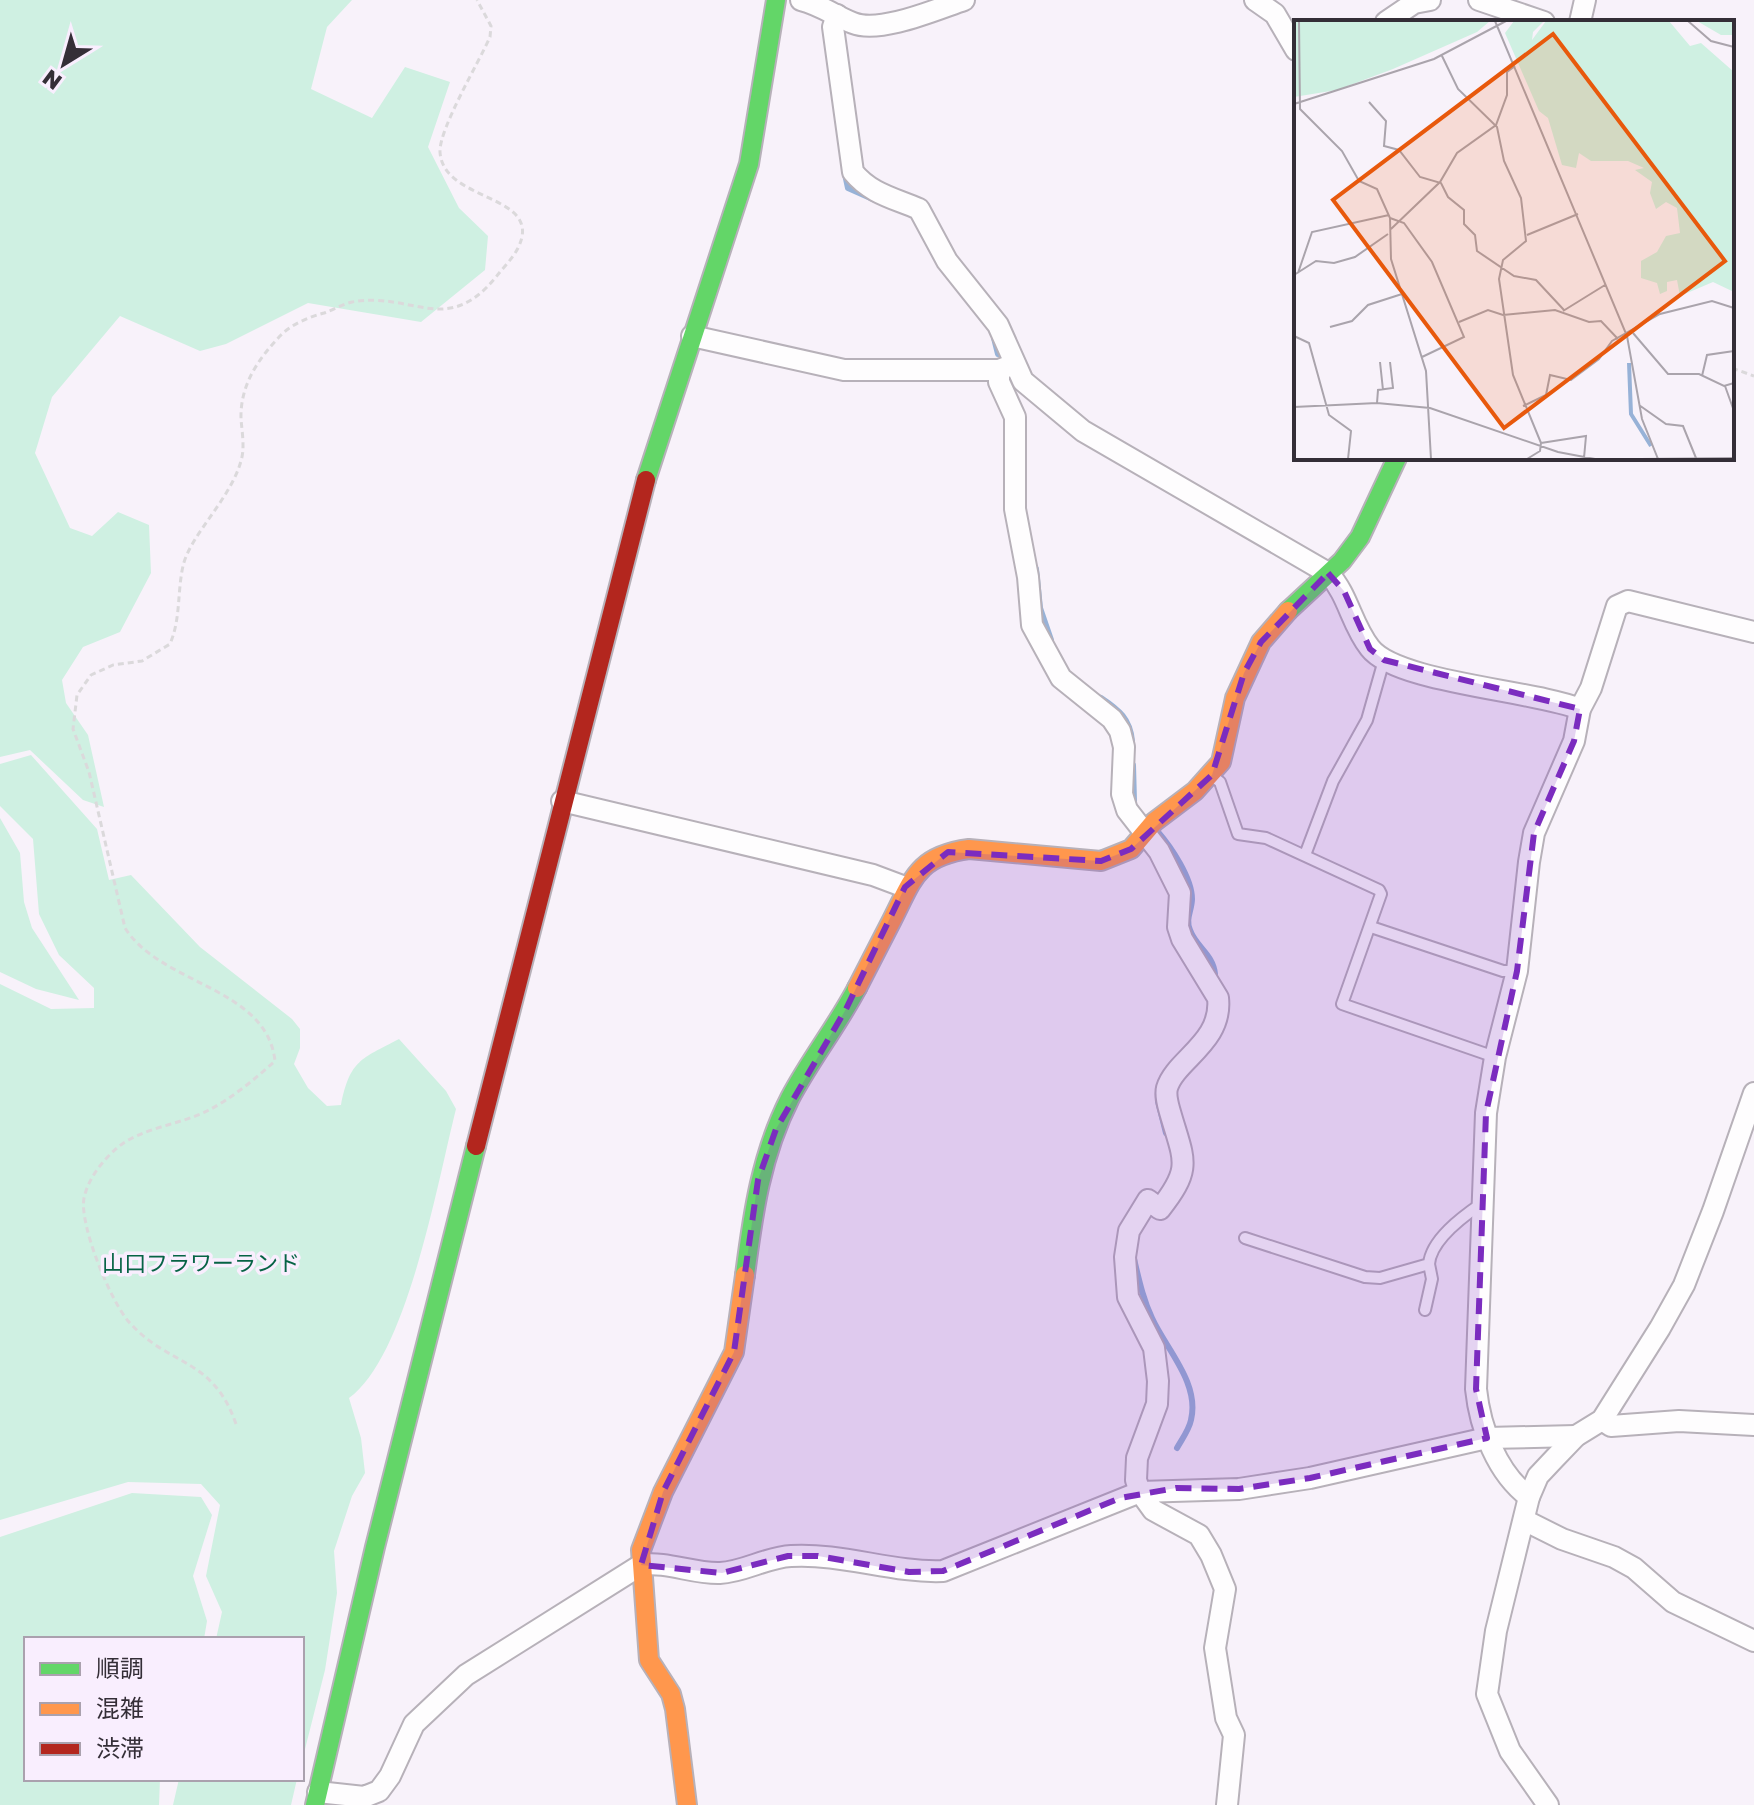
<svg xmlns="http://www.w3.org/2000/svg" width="1754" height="1805" font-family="'Golos Text','Noto Sans JP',sans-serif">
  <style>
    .green { fill: #cff0e2 }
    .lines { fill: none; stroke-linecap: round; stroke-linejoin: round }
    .stream { stroke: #97b2d7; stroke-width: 6 }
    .lane-casing { stroke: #b7b1b9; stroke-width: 14 }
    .street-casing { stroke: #b7b1b9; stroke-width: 24 }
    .fast-casing { stroke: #b7b1b9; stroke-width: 22 }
    .slow-casing { stroke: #b7b1b9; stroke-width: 22 }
    .jam-casing { stroke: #b7b1b9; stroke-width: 22 }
    .path { stroke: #dbd9db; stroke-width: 3; stroke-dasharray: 6 4; stroke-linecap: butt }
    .lane { stroke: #fefdfe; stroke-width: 10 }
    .street { stroke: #fefdfe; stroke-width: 20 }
    .fast { stroke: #63d668; stroke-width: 18 }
    .slow { stroke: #ff974d; stroke-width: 18 }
    .jam { stroke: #b3261e; stroke-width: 18 }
    .marked { fill: #7b2cbf; fill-opacity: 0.2; stroke: #7b2cbf; stroke-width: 6; stroke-dasharray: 16 10; stroke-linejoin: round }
    .labels { text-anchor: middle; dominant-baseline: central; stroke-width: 7; stroke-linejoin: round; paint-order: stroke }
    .park-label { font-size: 22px; fill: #066345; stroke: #f9eefe }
    .inset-river { fill: none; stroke: #97b2d7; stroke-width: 4 }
    .inset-road { fill: none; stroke: #aaa4ac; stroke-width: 2 }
    .view { fill: #e8590c; fill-opacity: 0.15; stroke: #e8590c; stroke-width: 4 }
    .inset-edge { fill: none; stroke: #342e37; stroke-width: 4 }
  </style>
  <rect width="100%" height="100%" fill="#f8f2fa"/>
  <g class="green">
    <polygon points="0,0 352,0 327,27 311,89 372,118 405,67 450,82 428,147 459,208 488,236 485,270 421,322 308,303 226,344 200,351 120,316 52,397 35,453 70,528 92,536 118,512 149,525 151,573 120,632 83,647 62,680 66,703 88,735 104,807 83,800 30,750 0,757"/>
    <path d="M31,755L97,829L109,880L131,875L200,947L292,1019L300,1029V1048L294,1064L308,1088L327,1106L341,1105C350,1060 361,1059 399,1039L446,1091L456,1109C438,1180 407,1357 349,1398L361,1438L365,1473L352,1496L334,1551L337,1593L325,1670L302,1761V1639H216L222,1612L206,1576L220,1505L201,1484L128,1482L0,1520V984L51,1009L94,1008V988L59,955L39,914L33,839L0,806V764Z"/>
    <polygon points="0,818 20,853 24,902 32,928 79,1000 36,989 0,972"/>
    <polygon points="132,1493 201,1497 212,1515 193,1576 207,1621 204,1639 26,1639 26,1779 160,1779 159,1805 0,1805 0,1537"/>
    <polygon points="179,1779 297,1779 291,1805 173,1805"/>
  </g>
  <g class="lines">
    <g class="stream">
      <polyline points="845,174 848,188 875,200"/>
      <polyline points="994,338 998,354"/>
      <polyline points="1036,569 1040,608 1051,640"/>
      <path d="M1101,698C1119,710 1130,719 1132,741"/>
      <polyline points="1133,765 1134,801"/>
      <path d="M1158,832C1171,847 1192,878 1192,899C1192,910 1185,919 1190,930C1196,947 1213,954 1215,974"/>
      <polyline points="1158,1101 1166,1133"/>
      <path d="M1134,1259C1139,1280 1143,1299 1152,1318C1166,1349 1200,1383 1191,1420C1189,1430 1182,1439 1177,1448"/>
    </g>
    <g class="lane-casing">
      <g id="lane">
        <polyline points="1212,776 1220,782 1238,834 1266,838 1379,890 1381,894 1342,1004 1495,1057"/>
        <polyline points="1305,855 1333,781 1367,720 1384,660"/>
        <polyline points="1371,927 1503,971 1517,971"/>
        <path d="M1245,1238L1365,1277L1380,1278L1429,1264C1431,1240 1462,1217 1481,1204"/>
        <polyline points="1425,1310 1432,1279 1429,1264"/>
      </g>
    </g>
    <g class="street-casing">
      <g id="street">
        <path d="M801,0C821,5 835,16 853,23C880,34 937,9 964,0"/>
        <polyline points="1255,0 1275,14 1296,50"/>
        <polyline points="1479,0 1544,22"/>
        <path d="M837,15L833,27L853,172C871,194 894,198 919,209L947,261L998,325L1023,381L1083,431L1328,573C1349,596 1351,624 1370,648C1397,683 1533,690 1580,709"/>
        <polyline points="1386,22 1414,3 1430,0"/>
        <polyline points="1580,22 1585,0"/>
        <polyline points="692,336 844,370 999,370 1009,366"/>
        <path d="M999,370V382L1015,417V509L1028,577L1032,625L1061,678L1112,719L1120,731L1124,747L1122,794L1127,810L1159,851L1180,893L1178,927L1182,939L1218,998C1223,1042 1175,1060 1167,1088C1165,1096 1168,1105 1170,1112C1184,1161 1193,1167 1160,1209L1148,1200L1129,1231L1125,1257L1128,1297L1154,1348L1158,1381L1157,1404L1137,1458L1136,1480L1140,1492L1153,1510L1199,1535L1211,1555L1225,1589L1215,1648L1226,1718L1234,1735L1227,1805"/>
        <polyline points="562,801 873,875 905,887"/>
        <polyline points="1602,1420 1611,1426 1679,1421 1754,1425"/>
        <path d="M1529,1497C1497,1473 1480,1428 1476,1389L1486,1113L1495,1057L1517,971L1529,862L1534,833L1574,741L1580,709L1591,688L1617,606L1628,601L1754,632"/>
        <polyline points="1524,1520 1562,1539 1614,1557 1634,1568 1673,1602 1754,1641"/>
        <path d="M318,1792L364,1797L379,1791L390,1776L414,1724L466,1675L641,1565C667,1561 693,1574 720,1573C744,1572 767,1557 791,1556C843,1553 892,1573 943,1571L1140,1492L1239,1489L1310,1478L1487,1438L1576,1436"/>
        <polyline points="1548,1805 1510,1751 1487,1694 1496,1631 1529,1497 1538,1476 1554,1459 1576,1436 1602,1420 1660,1328 1684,1285 1713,1211 1754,1093"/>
      </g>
    </g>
    <g class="fast-casing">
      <g id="fast">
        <polyline points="646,480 749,164 776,0"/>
        <polyline points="1288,611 1342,561 1360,537 1397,458"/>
        <path d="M745,1275C753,1213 761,1155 790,1098C810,1060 837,1026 857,988"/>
        <polyline points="315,1805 375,1547 476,1146"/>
      </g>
    </g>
    <g class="slow-casing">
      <g id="slow">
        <path d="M857,988C869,965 880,943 892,920C913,879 917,856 969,849L1101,861L1131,849L1154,822L1195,791L1221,762L1235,698L1261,642L1288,611"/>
        <polyline points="687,1805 675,1709 671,1694 649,1660 641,1550 663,1492 734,1352 745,1275"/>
      </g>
    </g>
    <g class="jam-casing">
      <polyline id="jam" points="476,1146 646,480"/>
    </g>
    <g class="path">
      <polyline points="1732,368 1754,376"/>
      <path d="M236,1424C213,1357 169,1367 129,1322C111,1302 79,1225 84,1198C88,1179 102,1161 117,1148C140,1128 179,1125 207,1111C231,1099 255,1079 275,1061C267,987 161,985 125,928L89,772L73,729L77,695L91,675L113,665L142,661L170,644C181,618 177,593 183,566C190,535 230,500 241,461C245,448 242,432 241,419C240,385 258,359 281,335C292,324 309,317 324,313C333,310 343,304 352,302C413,291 446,338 496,277C503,268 513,258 518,248C545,193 443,203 440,152C439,129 479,62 490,37L491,26L477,0"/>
    </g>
    <use href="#lane" class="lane"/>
    <use href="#street" class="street"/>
    <use href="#fast" class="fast"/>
    <use href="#slow" class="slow"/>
    <use href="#jam" class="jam"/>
  </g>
  <path class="marked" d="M1328,573L1344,591L1370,649L1384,660L1580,709L1574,741L1534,833L1517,971L1486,1113L1476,1389L1487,1438L1310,1478L1239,1489L1176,1488L1120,1498L943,1571L909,1572L818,1556H788L722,1573L641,1565L663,1492L734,1352L758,1180L776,1129L846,1009L905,887L948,852L1101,861L1131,849L1212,775L1244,673L1261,642Z"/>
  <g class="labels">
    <g class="park-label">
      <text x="201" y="1262">山口フラワーランド</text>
    </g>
  </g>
  <g transform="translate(1294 20)">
    <rect width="440" height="440" fill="#f8f2fa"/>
    <path d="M0,1H196L183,12L99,49L43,70L0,77ZM220,1H250L239,12L238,20L252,1H375L396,26L407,23L440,52V272L419,262L386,276L383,260L373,262V271L366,274L363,263L347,258V241L363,232L372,216L386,213L383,188L372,182L362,189L356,173L358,162L341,150L350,148L334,141H297L285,133L282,148L268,145L254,98L245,91L211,13ZM403,1H440V15H427Z" fill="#cff0e2"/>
    <path class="inset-river" d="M335,343L337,394L357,426"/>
    <path class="inset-road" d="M5,1L6,89L48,131L65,161L83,169L96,198L97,239L132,351L137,439M201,1L333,316L348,399L364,439M394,1L417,21L440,27M148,36L164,69L203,107L210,141L227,178L232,221L209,240L205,259L219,355L247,423L246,431L233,439M75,82L92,101L90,126L105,130L126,157L147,163L154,177L170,190V204L181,215L183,231L220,256L242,260L270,290M0,84L140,39L212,1M96,198L110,203L138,242L170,317L128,337M97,209L146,162L163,133L202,105L213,75V52L221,46M233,215L284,194M4,253L18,212L95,195M0,255L22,241L40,243L61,237L94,214M269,291L311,265M165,302L194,290L209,295L261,290L295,302L307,301L324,319M36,307L58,301L74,285L108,274M339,313L374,354H405L430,366L440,363M0,316L15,323L35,395L57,411L54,439M86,342L89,370M408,356L413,335L440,331M431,366L440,391M83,383L84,370L99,368L96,342M345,385L372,404L389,406L402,438M229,386L252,375L256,355L277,360L305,339L318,321L366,294L418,281L440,288M0,387L83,383L136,388L264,432L301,439M247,423L292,416L290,438M346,439L440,438"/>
    <path class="view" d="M259,14L431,241L210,408L39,180Z"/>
    <rect width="440" height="440" class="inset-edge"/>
  </g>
  <rect x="24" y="1637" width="280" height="144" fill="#f9eefe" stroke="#aaa1ae" stroke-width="2"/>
  <rect x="40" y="1663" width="40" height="12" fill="#63d668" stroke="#aaa1ae" stroke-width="2"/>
  <text x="96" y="1677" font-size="24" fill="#342e37">順調</text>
  <rect x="40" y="1703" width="40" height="12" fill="#ff974d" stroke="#aaa1ae" stroke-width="2"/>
  <text x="96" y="1717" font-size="24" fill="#342e37">混雑</text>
  <rect x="40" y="1743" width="40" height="12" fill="#b3261e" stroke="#aaa1ae" stroke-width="2"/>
  <text x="96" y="1757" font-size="24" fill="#342e37">渋滞</text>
  <g transform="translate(64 64) rotate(217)" stroke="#f9eefe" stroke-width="6" paint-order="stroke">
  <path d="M0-6L14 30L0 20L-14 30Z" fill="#342e37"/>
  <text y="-12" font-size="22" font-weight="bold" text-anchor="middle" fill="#342e37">N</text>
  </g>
</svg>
